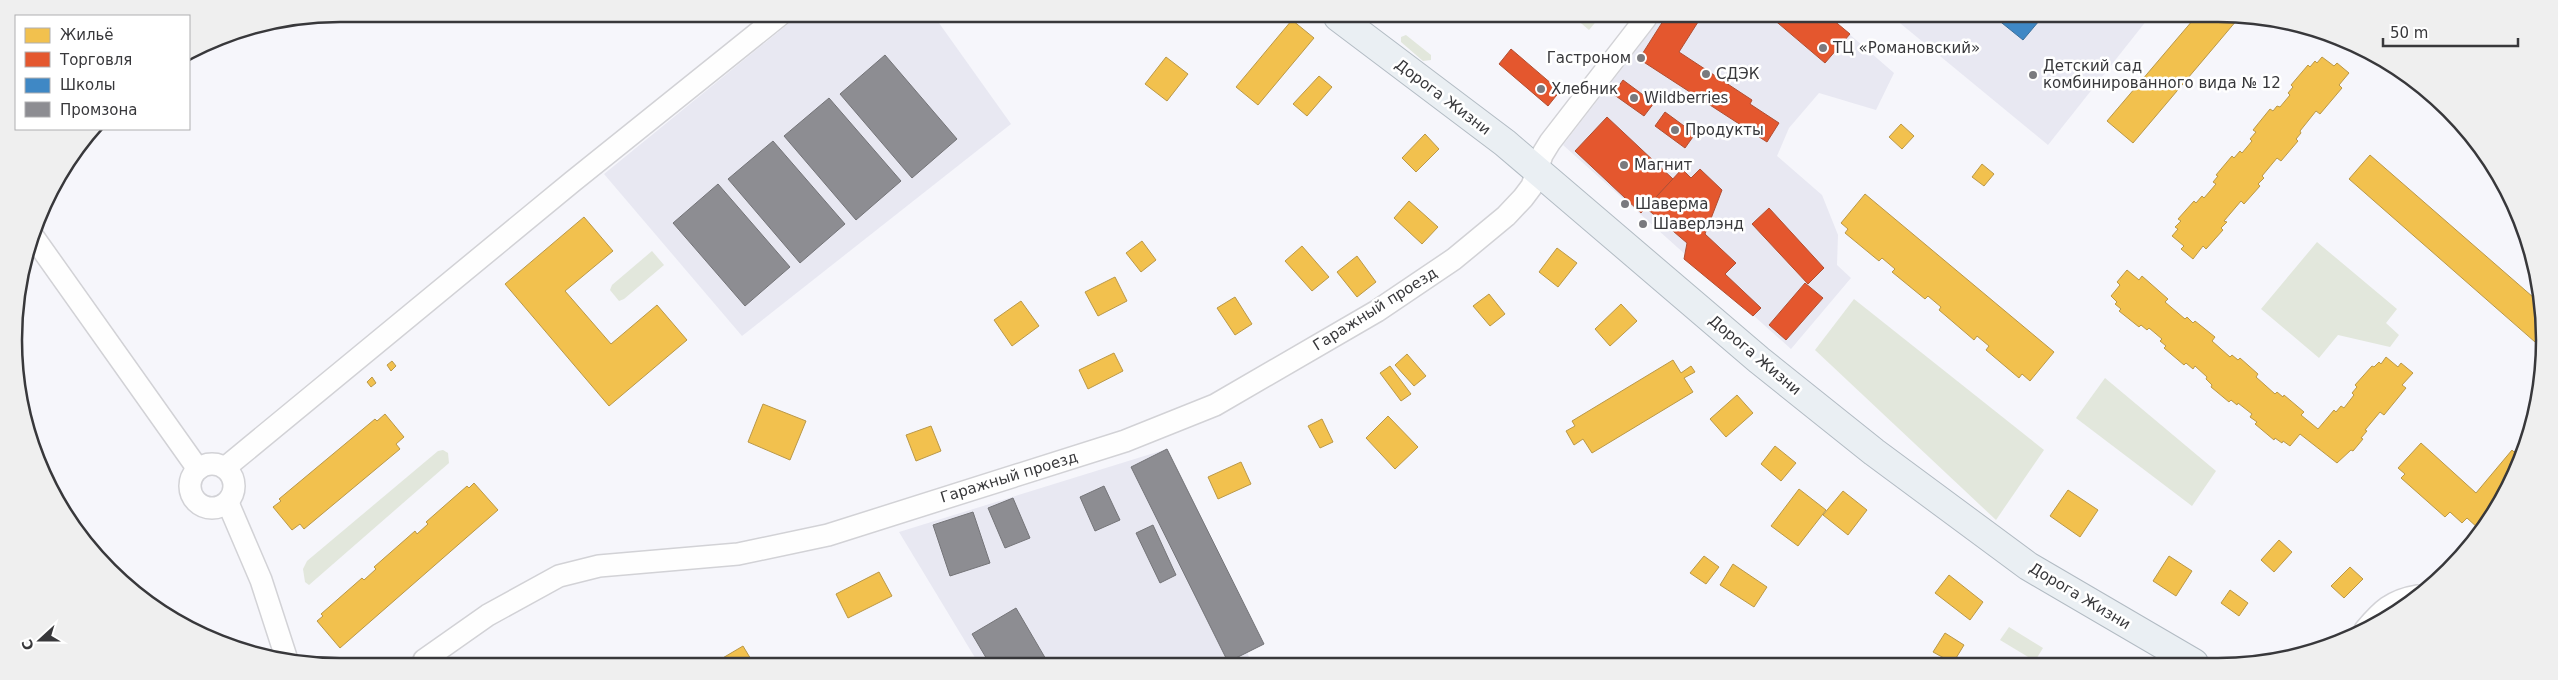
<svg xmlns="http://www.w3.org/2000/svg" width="2558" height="680" font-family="'DejaVu Sans',sans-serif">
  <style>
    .built { fill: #e8e8f2 }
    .green { fill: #e2e7dc }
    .homes { fill: #f2c14e; stroke: #ba9848 }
    .shops { fill: #e4572e; stroke: #b04e32 }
    .schools { fill: #3f88c5; stroke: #3d709c }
    .industry { fill: #8d8d92; stroke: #747478 }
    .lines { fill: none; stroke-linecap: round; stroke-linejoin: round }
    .minor-casing { stroke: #d2d2d6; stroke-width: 24 }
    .major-casing { stroke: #b2bbc3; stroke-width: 30 }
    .minor { stroke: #fefefe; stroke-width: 21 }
    .major { stroke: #eaeff3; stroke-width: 28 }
    .poi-dot { fill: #7a7a7e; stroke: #fff; stroke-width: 2 }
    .labels { text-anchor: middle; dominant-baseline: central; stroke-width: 5; stroke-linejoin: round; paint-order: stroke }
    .poi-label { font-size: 15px; fill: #38383b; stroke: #fff; text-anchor: start }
    .street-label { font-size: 15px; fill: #38383b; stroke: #fff }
    .rim { fill: none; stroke: #38383b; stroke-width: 2.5 }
  </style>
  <rect width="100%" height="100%" fill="#f6f6fb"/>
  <g class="built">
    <polygon points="799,15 934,16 1011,124 742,336 604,174"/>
    <polygon points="1661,18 1832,19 1894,73 1876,110 1819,93 1789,128 1777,156 1822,195 1838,235 1837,265 1851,278 1791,349 1563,145"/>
    <polygon points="1895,19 2147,20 2048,145"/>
    <polygon points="1167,449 1264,644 1247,652 1251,662 977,661 899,532"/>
  </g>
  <g class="green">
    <polygon points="1575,18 1599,18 1589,30"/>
    <polygon points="1406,35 1431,55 1431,60 1423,61 1401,42 1401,37"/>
    <polygon points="2317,242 2397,309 2386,323 2399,335 2390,347 2338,335 2319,358 2261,309"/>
    <polygon points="652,251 664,265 624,299 619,301 610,290 612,285"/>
    <polygon points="1854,299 2044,450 1996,520 1815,350"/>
    <polygon points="2105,378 2216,471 2192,506 2076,418"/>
    <polygon points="443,450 448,453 449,463 309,585 305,582 303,569 307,561 438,451"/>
    <polygon points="2009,627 2043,648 2035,661 2000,640"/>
  </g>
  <g class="homes">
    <polygon points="1292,20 1314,38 1258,105 1236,87"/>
    <polygon points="2193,20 2237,20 2133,143 2107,121"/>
    <polygon points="1166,57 1188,74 1167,101 1145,84"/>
    <polygon points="2322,57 2334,66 2337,63 2349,73 2339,85 2342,88 2320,114 2316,111 2300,131 2301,133 2296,139 2298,141 2281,161 2277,158 2262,176 2264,178 2258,184 2260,186 2244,204 2241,201 2224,221 2227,222 2221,228 2223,230 2206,249 2203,246 2193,259 2181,249 2184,246 2172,236 2178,229 2175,227 2181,221 2178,219 2194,201 2196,203 2202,196 2204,198 2216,184 2213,182 2218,176 2216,175 2232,156 2234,158 2240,151 2242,153 2252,141 2250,139 2256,132 2253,130 2270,109 2273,111 2277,106 2280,107 2290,95 2288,93 2293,87 2291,85 2308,65 2310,67 2315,61 2317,63"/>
    <polygon points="1319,76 1332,87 1307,116 1293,104"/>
    <polygon points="1901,124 1914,136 1902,149 1889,137"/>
    <polygon points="1425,134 1439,149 1416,172 1402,158"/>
    <polygon points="2370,155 2541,304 2543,349 2349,179"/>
    <polygon points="1982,164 1994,174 1984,186 1972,177"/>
    <polygon points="1865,194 2054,352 2030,381 2022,374 2019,378 1986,350 1989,346 1977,336 1974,340 1939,310 1941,307 1928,296 1925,299 1892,272 1895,269 1882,258 1879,261 1845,233 1848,229 1841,223"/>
    <polygon points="1409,201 1438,227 1422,244 1394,218"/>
    <polygon points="584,217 613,251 565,291 611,344 657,305 687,340 609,406 505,284"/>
    <polygon points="1142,241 1156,260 1141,272 1126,253"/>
    <polygon points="1302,246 1329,277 1312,291 1285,261"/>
    <polygon points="1557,248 1577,263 1558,287 1539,272"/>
    <polygon points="1357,256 1376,282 1357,297 1337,272"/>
    <polygon points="2127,270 2139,280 2142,276 2168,299 2165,302 2185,319 2187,317 2193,323 2195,321 2215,337 2212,341 2230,357 2232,355 2238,360 2240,358 2258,374 2256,377 2275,394 2277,392 2283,397 2284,395 2304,412 2301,415 2318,429 2334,410 2336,412 2341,406 2344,408 2354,395 2352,393 2357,387 2355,385 2372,366 2374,367 2379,362 2381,364 2386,357 2398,367 2401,363 2413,373 2402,385 2406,388 2384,415 2380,412 2365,430 2367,431 2361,438 2363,439 2353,451 2351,450 2337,463 2300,434 2290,446 2283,441 2282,443 2275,438 2274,440 2255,424 2257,422 2250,417 2252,414 2238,403 2237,405 2231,400 2229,402 2211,387 2212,385 2206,379 2207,377 2195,366 2193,369 2186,363 2184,365 2164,348 2166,346 2160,341 2162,339 2149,328 2147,330 2141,325 2139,327 2119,311 2121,309 2115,304 2117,302 2111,296 2120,285 2117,282"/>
    <polygon points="1115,277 1127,301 1098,316 1085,292"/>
    <polygon points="1489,294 1505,314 1490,326 1473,306"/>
    <polygon points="1235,297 1252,324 1235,335 1217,308"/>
    <polygon points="1021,301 1039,326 1012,346 994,320"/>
    <polygon points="1621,304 1637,321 1610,346 1595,329"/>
    <polygon points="1114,353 1123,371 1088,389 1079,370"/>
    <polygon points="1407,354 1426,376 1414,386 1395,365"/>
    <polygon points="1673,360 1681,373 1691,366 1695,372 1684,378 1693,392 1592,453 1583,439 1574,445 1566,431 1575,426 1572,421"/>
    <polygon points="392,361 396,366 391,371 387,365"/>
    <polygon points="1390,366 1411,394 1401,401 1380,373"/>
    <polygon points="372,377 376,383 371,387 367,382"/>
    <polygon points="1737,395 1753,413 1726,437 1710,419"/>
    <polygon points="763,404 806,421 790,460 748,442"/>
    <polygon points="385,414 404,437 396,444 400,449 304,529 300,524 292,530 273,507 281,501 279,499 375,419 377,421"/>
    <polygon points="1388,416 1418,447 1395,469 1366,438"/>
    <polygon points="1322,419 1333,442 1320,448 1308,426"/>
    <polygon points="931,426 941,451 916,461 906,435"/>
    <polygon points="2524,441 2501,503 2479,529 2467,518 2462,523 2450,512 2445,517 2401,478 2405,474 2398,468 2421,443 2476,493 2512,450 2514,452"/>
    <polygon points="1775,446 1796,463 1781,481 1761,464"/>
    <polygon points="1241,462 1251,484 1218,499 1208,477"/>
    <polygon points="474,483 498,510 340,648 317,621 323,616 321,614 362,578 364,580 376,569 374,567 415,531 417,534 428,524 426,522 467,486 469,488"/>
    <polygon points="1799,489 1826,510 1798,546 1771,526"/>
    <polygon points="2068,490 2098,510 2080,537 2050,516"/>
    <polygon points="1843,491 1867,510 1848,535 1823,515"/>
    <polygon points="2279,540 2292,552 2274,572 2261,560"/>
    <polygon points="1704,556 1719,567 1706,584 1690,573"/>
    <polygon points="2169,556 2192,571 2176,596 2153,581"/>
    <polygon points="1733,564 1767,587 1754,607 1720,585"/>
    <polygon points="2350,567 2363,579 2344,598 2331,586"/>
    <polygon points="879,572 892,596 848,618 836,594"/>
    <polygon points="1949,575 1983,602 1970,620 1935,593"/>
    <polygon points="2230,590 2248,603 2239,616 2221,603"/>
    <polygon points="1945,633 1964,645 1953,663 1933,652"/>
    <polygon points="743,646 752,661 722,661 721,659"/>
  </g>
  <g class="shops">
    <polygon points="1665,18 1692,18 1698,22 1679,52 1752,100 1750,104 1779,123 1767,142 1639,59"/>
    <polygon points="1772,18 1832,19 1850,34 1825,63"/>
    <polygon points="1511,49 1560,91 1548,106 1499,64"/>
    <polygon points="1623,80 1654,103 1644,116 1613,94"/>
    <polygon points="1665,112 1695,134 1685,148 1655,126"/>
    <polygon points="1607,117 1673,179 1641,213 1575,151"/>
    <polygon points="1682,169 1691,178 1700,169 1722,190 1705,234 1736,263 1725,274 1761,308 1753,316 1684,259 1687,243 1646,208"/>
    <polygon points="1769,208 1824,268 1808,284 1752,224"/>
    <polygon points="1805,283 1823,298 1786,340 1769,325"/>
  </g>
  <polygon class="schools" points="1997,19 2038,19 2039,21 2023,40"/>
  <g class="industry">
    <polygon points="885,55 957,139 912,178 840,94"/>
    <polygon points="829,98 901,181 856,220 784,136"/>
    <polygon points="773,141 845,224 800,263 728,179"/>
    <polygon points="718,184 790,267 745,306 673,223"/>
    <polygon points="1167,449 1264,644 1228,662 1131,467"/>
    <polygon points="1104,486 1120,520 1095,531 1080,497"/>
    <polygon points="1013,498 1030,538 1005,548 988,508"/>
    <polygon points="973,512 990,563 950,576 933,525"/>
    <polygon points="1153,525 1176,575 1160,583 1136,533"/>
    <polygon points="1016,608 1047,661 988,661 972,634"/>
  </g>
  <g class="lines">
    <g class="minor-casing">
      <g id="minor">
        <polyline points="32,235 198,469"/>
        <circle cx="212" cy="486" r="22"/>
        <polyline points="226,467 572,182 780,15"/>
        <polyline points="228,503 261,580 287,660"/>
        <path d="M2365,630C2381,611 2392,600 2417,596"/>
        <polyline points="424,660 488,615 559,576 599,566 738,554 828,535 1125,441 1215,405 1377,311 1454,259 1506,216 1523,198 1532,186 1542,155 1550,142 1646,18"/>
      </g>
    </g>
    <g class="major-casing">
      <polyline id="major" points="1338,17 1505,143 1759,360 1874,452 2028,566 2194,663"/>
    </g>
    <use href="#minor" class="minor"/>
    <use href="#major" class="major"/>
  </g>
  <g class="poi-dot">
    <circle cx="1823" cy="48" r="5"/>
    <circle cx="1641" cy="58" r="5"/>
    <circle cx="1706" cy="74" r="5"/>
    <circle cx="2033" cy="75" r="5"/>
    <circle cx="1541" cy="89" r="5"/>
    <circle cx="1634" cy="98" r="5"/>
    <circle cx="1675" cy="130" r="5"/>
    <circle cx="1624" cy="165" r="5"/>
    <circle cx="1625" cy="204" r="5"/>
    <circle cx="1643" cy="224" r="5"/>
  </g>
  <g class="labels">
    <g class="poi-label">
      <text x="1833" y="48">ТЦ «Романовский»</text>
      <text x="1631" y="58" text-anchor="end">Гастроном</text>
      <text x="2043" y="66">Детский сад<tspan x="2043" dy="17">комбинированного вида № 12</tspan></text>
      <text x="1716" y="74">СДЭК</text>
      <text x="1551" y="89">Хлебник</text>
      <text x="1644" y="98">Wildberries</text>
      <text x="1685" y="130">Продукты</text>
      <text x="1634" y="165">Магнит</text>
      <text x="1635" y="204">Шаверма</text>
      <text x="1653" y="224">Шаверлэнд</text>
    </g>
    <g class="street-label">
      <text transform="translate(1443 97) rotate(37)">Дорога Жизни</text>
      <text transform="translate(1375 309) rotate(-32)">Гаражный проезд</text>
      <text transform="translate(1755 355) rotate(40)">Дорога Жизни</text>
      <text transform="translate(1009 477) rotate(-17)">Гаражный проезд</text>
      <text transform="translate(2080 596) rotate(31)">Дорога Жизни</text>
    </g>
  </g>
  <path d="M0 0H2558V680H0ZM340 22H2218A318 318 0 0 1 2536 340V340A318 318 0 0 1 2218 658H340A318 318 0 0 1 22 340V340A318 318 0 0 1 340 22Z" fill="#efefef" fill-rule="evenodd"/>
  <path class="rim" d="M340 22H2218A318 318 0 0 1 2536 340V340A318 318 0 0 1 2218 658H340A318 318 0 0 1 22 340V340A318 318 0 0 1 340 22Z"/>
  <rect x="15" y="15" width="175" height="115" fill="#ffffff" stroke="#afafb1"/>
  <rect x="25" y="28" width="25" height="15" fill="#f2c14e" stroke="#afafb1"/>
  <text x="60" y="40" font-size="15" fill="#38383b">Жильё</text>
  <rect x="25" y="52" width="25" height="15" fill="#e4572e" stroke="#afafb1"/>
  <text x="60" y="65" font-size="15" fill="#38383b">Торговля</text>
  <rect x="25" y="78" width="25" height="15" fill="#3f88c5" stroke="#afafb1"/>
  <text x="60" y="90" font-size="15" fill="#38383b">Школы</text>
  <rect x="25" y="102" width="25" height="15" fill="#8d8d92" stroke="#afafb1"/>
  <text x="60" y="115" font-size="15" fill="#38383b">Промзона</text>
  <g transform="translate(40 640) rotate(249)" stroke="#ffffff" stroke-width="4" paint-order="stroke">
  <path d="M0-4L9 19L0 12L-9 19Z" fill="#38383b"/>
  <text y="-8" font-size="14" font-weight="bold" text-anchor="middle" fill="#38383b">С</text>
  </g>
  <path d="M2383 38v8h135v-8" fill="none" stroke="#38383b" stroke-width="2.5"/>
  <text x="2390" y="38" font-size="15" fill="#38383b" stroke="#ffffff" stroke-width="4" paint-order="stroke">50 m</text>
</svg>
